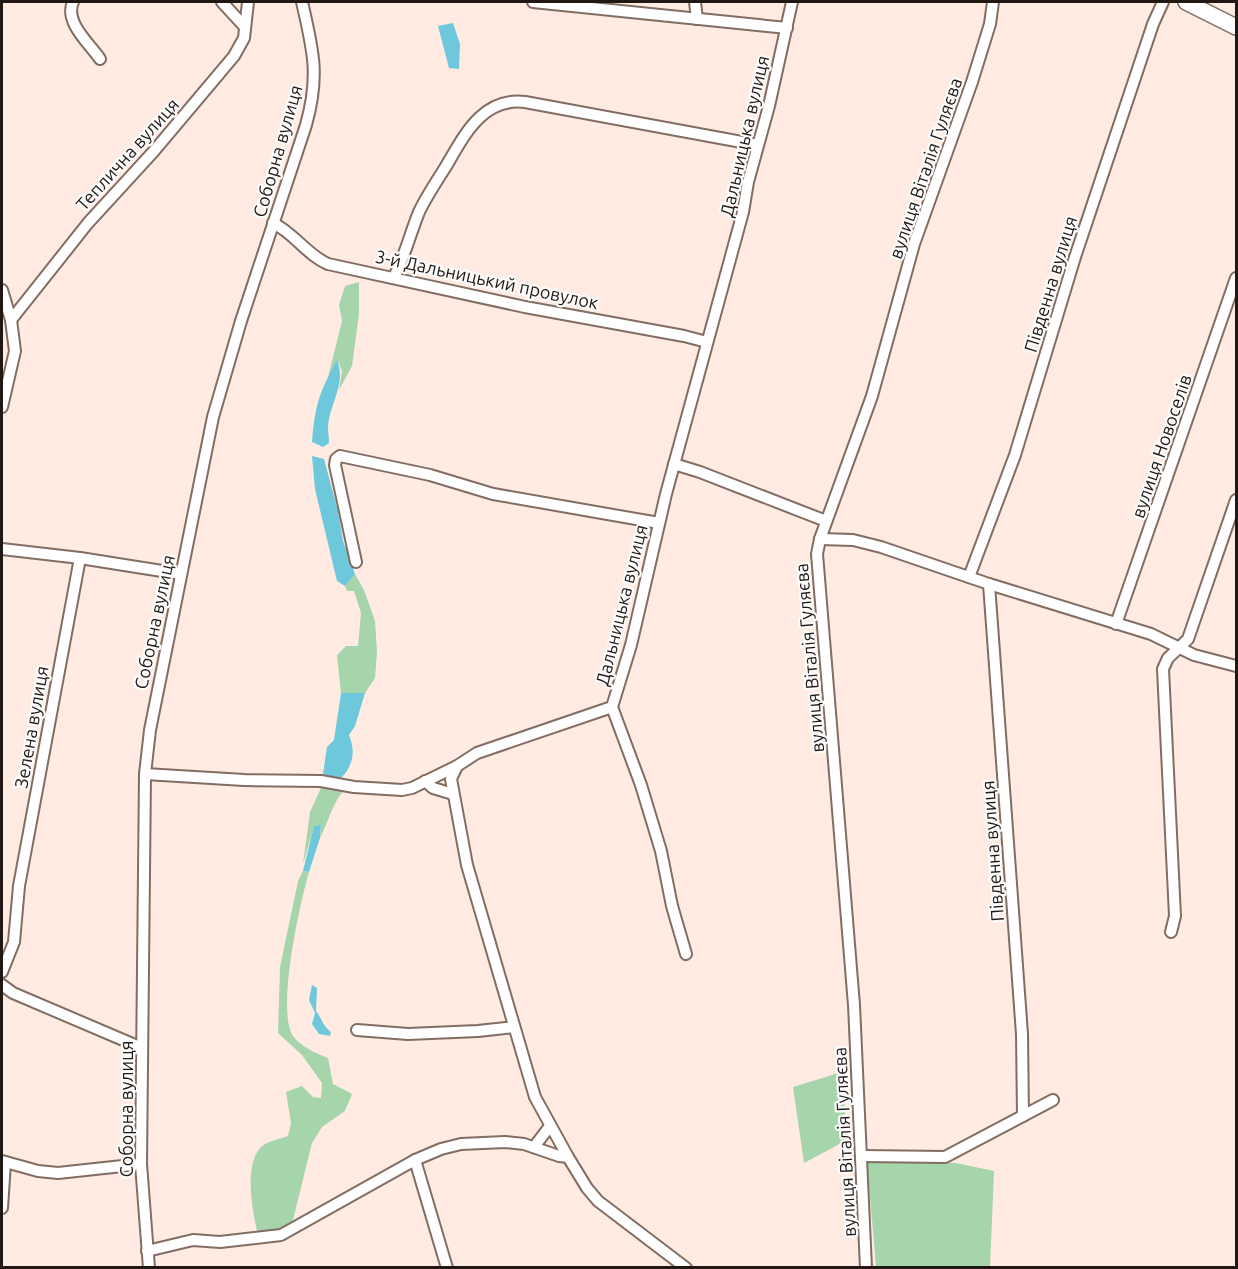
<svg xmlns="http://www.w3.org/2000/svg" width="1238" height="1269" font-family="Ubuntu,sans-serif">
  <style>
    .green { fill: #a6d5ab }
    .water { fill: #6dc8dc }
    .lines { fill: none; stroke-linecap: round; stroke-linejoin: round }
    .minor-casing { stroke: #826d63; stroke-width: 14 }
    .highway-casing { stroke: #826d63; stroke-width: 18 }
    .minor { stroke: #fff; stroke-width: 10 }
    .highway { stroke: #fff; stroke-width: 15 }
    .labels { text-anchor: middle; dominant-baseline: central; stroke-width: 4.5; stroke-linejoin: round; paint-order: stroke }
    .street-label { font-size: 18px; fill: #211814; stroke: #fcfcfc }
  </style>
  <rect width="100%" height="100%" fill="#ffebe2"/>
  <g class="green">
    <polygon points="359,282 359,314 352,366 339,390 342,371 338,361 328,377 342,321 339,305 345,286"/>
    <polygon points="355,574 364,590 375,621 377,652 375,678 365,693 341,693 337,655 346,646 358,646 361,613 354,591 347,591 345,586"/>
    <path d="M328,786L346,788C334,799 328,823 320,838L321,826L314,827L303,864L310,812L321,788Z"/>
    <path d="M303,871L309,872C300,902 276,1011 293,1036C300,1046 317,1054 328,1058L333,1084L352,1094L345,1111L322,1127L312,1143L293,1220C280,1230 273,1236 257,1231C252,1208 244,1165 261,1147C267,1141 280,1139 288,1136L291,1123L286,1092L302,1086L313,1097L321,1098L322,1083L302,1055L278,1033L280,967L298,881Z"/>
    <polygon points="842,1072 847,1140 804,1163 793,1087"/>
    <polygon points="867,1161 956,1163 994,1171 990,1267 876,1267"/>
  </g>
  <g class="water">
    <polygon points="453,23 460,44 459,69 449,68 438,26"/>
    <path d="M337,360C347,384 329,404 328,428C328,432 329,438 329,443L323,447L312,442C315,405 319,393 337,360Z"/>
    <polygon points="312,456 324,459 338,511 343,541 355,574 345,586 337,581 315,489"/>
    <path d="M341,693H365L355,726L349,735C356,751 353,767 340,779L323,774L327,747L334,740Z"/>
    <polygon points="321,825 320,838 309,872 303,871 314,826"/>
    <path d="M312,985L317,988L316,1011C322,1019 323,1026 331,1032L330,1036L319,1034L312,1024L315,1013L309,1000Z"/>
  </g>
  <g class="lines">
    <g class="minor-casing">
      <g id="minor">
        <path d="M73,2C64,22 89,43 100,59"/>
        <polyline points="222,2 245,27"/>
        <polyline points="533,2 787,28"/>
        <polyline points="695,2 697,19"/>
        <path d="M273,223C294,233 307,255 328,264L525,307L684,336L707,342"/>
        <path d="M394,277C405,256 410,234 419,212C426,197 436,182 445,168C464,136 482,97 525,102L758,145"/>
        <polyline points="2,290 11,320 15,351 2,407"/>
        <polyline points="11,320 88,223 154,151 234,56 244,38 248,2"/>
        <polyline points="674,464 700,472 826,521"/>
        <polyline points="820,539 853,540 881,547 989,584 1151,634 1194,655 1236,666"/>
        <polyline points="2,549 80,558 181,574"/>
        <polyline points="356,562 335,465 336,459 340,456 430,475 493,494 659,523"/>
        <polyline points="969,577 1015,455 1075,257 1153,24 1163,2"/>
        <polyline points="989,584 1022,1034 1023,1116"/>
        <polyline points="1116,624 1236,278"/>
        <polyline points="612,707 641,785 661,851 672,906 686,954"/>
        <polyline points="145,774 244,780 321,781 354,787 402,790 412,788 457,766"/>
        <polyline points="425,781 433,788 453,794"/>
        <polyline points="1171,932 1175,916 1163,669 1168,658 1188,639 1236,500"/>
        <polyline points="2,972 14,942 19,886 80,558"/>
        <polyline points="2,985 13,993 142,1048"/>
        <polyline points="357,1030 408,1034 478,1031 514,1027"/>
        <polyline points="534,1147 550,1126"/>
        <polyline points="862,1156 945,1157 1053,1100"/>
        <polyline points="415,1160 447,1268"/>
        <polyline points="2,1161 38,1171 58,1173 141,1164"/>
        <polyline points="2,1208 5,1162"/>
        <polyline points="147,1251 193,1240 220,1242 281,1235 415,1160 441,1149 461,1144 505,1142 524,1144 559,1156 568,1157"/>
        <path d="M149,1268L141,1164L145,774L150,730L213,417L241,321L306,125C320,75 313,50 302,2"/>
        <polyline points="686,1268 598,1201 587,1188 568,1157 535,1097 467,865 451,779 457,766 477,753 612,707 631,645 666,494 743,212 748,182 769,106 792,2"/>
        <polyline points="866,1268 854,1005 817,554 820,539 872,396 914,244 972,82 990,24 993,2"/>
      </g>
    </g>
    <g class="highway-casing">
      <polyline id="highway" points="1186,2 1236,27"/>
    </g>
    <use href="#minor" class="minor"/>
    <use href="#highway" class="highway"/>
  </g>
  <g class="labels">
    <g class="street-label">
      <text transform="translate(744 136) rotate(-77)">Дальницька вулиця</text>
      <text transform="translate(277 151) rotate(-74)">Соборна вулиця</text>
      <text transform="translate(127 154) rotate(-48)">Теплична вулиця</text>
      <text transform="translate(925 168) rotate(-71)">вулиця Віталія Гуляєва</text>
      <text transform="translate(487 279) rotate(12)">3-й Дальницький провулок</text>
      <text transform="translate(1050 284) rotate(-73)">Південна вулиця</text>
      <text transform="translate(1161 446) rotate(-71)">вулиця Новоселів</text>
      <text transform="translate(621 605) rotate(-76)">Дальницька вулиця</text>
      <text transform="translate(154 622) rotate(-78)">Соборна вулиця</text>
      <text transform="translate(809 658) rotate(-95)">вулиця Віталія Гуляєва</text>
      <text transform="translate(31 727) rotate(-80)">Зелена вулиця</text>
      <text transform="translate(992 851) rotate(-94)">Південна вулиця</text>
      <text transform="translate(126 1109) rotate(-90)">Соборна вулиця</text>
      <text transform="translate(844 1142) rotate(-93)">вулиця Віталія Гуляєва</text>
    </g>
  </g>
  <rect width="1238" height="1269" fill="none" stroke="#211814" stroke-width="6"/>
</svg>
